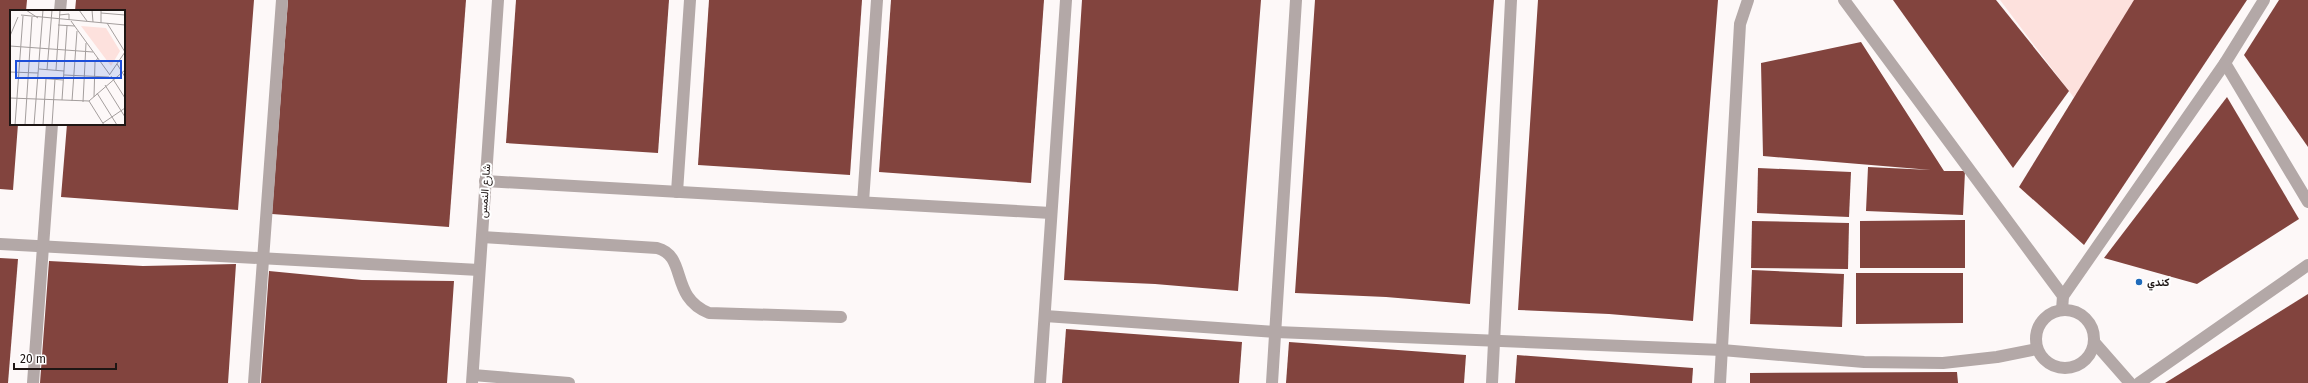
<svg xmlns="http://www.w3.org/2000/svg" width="2308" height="383" font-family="'Fira Sans',Vazirmatn,sans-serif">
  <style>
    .green { fill: #fde1dd }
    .building { fill: #82443e }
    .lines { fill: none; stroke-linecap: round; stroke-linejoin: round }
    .minor { stroke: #b3a8a7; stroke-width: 12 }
    .poi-dot { fill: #206bba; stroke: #fff; stroke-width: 1.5 }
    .labels { text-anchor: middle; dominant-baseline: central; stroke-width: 4; stroke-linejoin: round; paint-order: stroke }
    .street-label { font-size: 11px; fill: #1e1614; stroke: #fff }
    .poi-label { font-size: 11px; font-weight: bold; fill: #1e1614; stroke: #fff; text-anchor: start }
    .inset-road { fill: none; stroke: #a49e9d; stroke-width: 1 }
    .view { fill: #1d4ed8; fill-opacity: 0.15; stroke: #1d4ed8; stroke-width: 2 }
    .inset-edge { fill: none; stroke: #1e1614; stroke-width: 2 }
  </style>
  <rect width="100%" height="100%" fill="#fdf8f8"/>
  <polygon class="green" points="2000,0 2139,0 2078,103"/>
  <g class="building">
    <polygon points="0,0 27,0 26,11 11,11 11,124 18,124 13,190 0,189"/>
    <polygon points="76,0 254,0 238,210 61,197 67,124 124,124 124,11 75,11"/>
    <polygon points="288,0 466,0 449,227 272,214"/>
    <polygon points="516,0 669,0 658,153 506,143"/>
    <polygon points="709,0 862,0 850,175 698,165"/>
    <polygon points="891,0 1044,0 1031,183 879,172"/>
    <polygon points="1082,0 1261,0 1238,291 1155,284 1064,280"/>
    <polygon points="1315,0 1494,0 1470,304 1386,297 1295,293"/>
    <polygon points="1538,0 1718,0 1693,321 1609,314 1518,310"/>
    <polygon points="1893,0 1996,0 2069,91 2013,168"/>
    <polygon points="2134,0 2247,0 2084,245 2019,187"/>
    <polygon points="2279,0 2308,0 2308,147 2244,55"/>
    <polygon points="1861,42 1944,171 1965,171 1963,215 1866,211 1868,167 1931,170 1763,156 1761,63"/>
    <polygon points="2227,97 2299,219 2197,284 2104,258"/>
    <polygon points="1758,168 1851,172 1849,217 1757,213"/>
    <polygon points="1965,220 1965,268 1860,268 1860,221"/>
    <polygon points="1752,221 1849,223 1848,269 1751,268"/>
    <polygon points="0,258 18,259 8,383 0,383"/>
    <polygon points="49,261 143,266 236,264 228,383 40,383"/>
    <polygon points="1752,270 1844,274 1842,327 1750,324"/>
    <polygon points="269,271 362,280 454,281 447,383 261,383"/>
    <polygon points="1856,273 1963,273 1963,323 1856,324"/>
    <polygon points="2308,294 2308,383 2165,383"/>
    <polygon points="1066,329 1242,342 1239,383 1062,383"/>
    <polygon points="1289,342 1466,355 1464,383 1286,383"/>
    <polygon points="1517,355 1693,368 1692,383 1515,383"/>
    <polygon points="1957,372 1958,383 1750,383 1750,373"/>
  </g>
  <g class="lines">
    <g class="minor">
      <polyline points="1844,0 2063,296 2062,310"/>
      <polyline points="60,11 61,0"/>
      <polyline points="2225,63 2308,202"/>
      <polyline points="485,181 1051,213"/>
      <polyline points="677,192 690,0"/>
      <polyline points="863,202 877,0"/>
      <path d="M482,237L657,248C688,256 669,297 709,313L841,317"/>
      <polyline points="0,244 479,270"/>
      <polyline points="2063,296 2225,63 2264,0"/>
      <circle cx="2065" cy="339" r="29"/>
      <polyline points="1045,316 1276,332 1722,350 1864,362 1943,363 1997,357 2037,349"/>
      <polyline points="2094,342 2130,383"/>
      <polyline points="473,375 569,383"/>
      <polyline points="33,383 52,124"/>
      <polyline points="254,383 282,0"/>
      <polyline points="472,383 498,0"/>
      <polyline points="1040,383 1066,0"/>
      <polyline points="1272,383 1296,0"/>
      <polyline points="1492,383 1511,0"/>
      <polyline points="1720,383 1740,24 1748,0"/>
      <polyline points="2139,383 2308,265"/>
    </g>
  </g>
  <circle class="poi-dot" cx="2139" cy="282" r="4"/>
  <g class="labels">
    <g class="street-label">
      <text transform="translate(485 191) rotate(-86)">شارع النمس</text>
    </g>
    <g class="poi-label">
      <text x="2147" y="282">كندي</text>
    </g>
  </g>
  <g transform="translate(10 10)">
    <rect width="115" height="115" fill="#fdf8f8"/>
    <path d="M71,16L96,18L110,41L101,56Z" fill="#fde1dd"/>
    <path class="inset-road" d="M16,0L28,8M69,0L77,11M82,0L83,12M91,3L115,5M11,5L115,15M49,5L59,4V10M61,11L100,65M91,13V0M97,13L115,42M48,15L65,16M0,26L8,7M0,36L83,42M107,54L115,67M29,59L54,61M37,60L42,0M46,60L50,0M0,62L28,63M100,64L115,42M54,65L99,67M101,66L115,88M28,68L53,70M95,75L115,107M87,83L107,115M84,87L85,52L88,48M0,88L79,91L115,60M52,90L57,16M62,91L67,21M79,91L94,115M73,92L76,33M93,113L115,98M5,115L13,6M15,115L22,7M24,115L33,0M33,115L36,69M42,115L45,69"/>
    <path class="view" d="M6,51H111V68H6Z"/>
    <rect width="115" height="115" class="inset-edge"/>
  </g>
  <path d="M14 363v6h102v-6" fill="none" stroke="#1e1614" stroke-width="2"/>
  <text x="20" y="363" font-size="12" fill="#1e1614" stroke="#ffffff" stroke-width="3" paint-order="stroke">20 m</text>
</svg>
